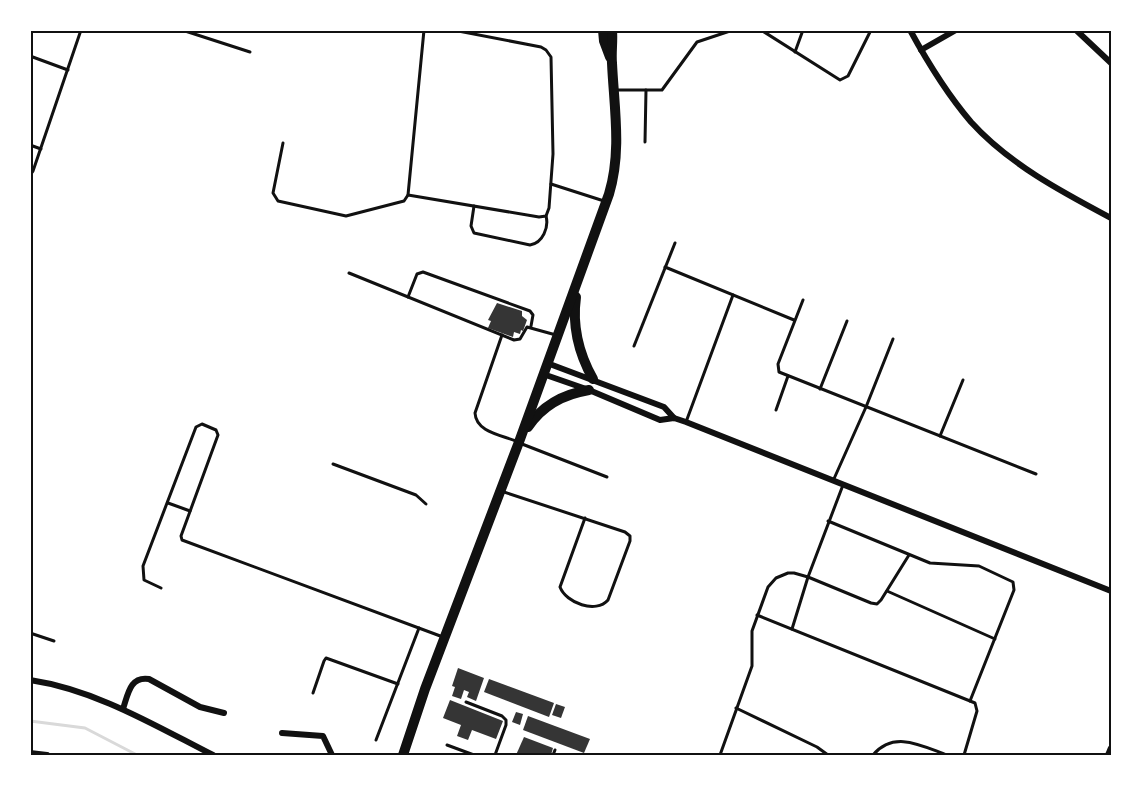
<svg xmlns="http://www.w3.org/2000/svg" width="1141" height="785" font-family="Spectral,serif">
  <style>
    .lines { fill: none; stroke-linecap: round; stroke-linejoin: round }
    .stream { stroke: #d9d9d9; stroke-width: 3 }
    .building { fill: #353535 }
    .service { stroke: #111; stroke-width: 3 }
    .minor { stroke: #111; stroke-width: 6 }
    .primary { stroke: #111; stroke-width: 10 }
    .neatline { fill: none; stroke: #111; stroke-width: 2 }
  </style>
  <rect width="100%" height="100%" fill="#fff"/>
  <g class="lines">
    <polyline class="stream" points="30,721 85,728 137,755"/>
  </g>
  <g class="building">
    <polygon points="497,303 522,311 522,316 527,320 523,331 521,330 520,334 514,332 513,337 488,328 491,321 488,320"/>
    <polygon points="458,668 484,678 476,701 467,697 469,692 464,690 461,699 452,696 455,687 452,686"/>
    <polygon points="489,679 554,703 549,717 484,692"/>
    <polygon points="450,700 503,721 496,739 472,730 468,740 457,736 461,725 443,718"/>
    <polygon points="556,704 565,707 561,718 552,715"/>
    <polygon points="516,712 523,714 520,725 512,722"/>
    <polygon points="528,716 590,739 584,753 523,730"/>
    <polygon points="524,737 553,748 551,755 516,755"/>
  </g>
  <g class="lines">
    <g class="service">
      <polyline points="182,30 250,52"/>
      <polyline points="761,30 840,80 848,76 871,30"/>
      <polyline points="795,52 803,30"/>
      <polyline points="30,56 68,70"/>
      <polyline points="615,90 662,90 697,42 733,30"/>
      <polyline points="645,142 646,90"/>
      <polyline points="283,143 273,193 278,201 346,216 404,201 408,195 424,30"/>
      <polyline points="30,145 41,149"/>
      <polyline points="30,175 33,171 81,30"/>
      <polyline points="551,184 604,201"/>
      <polyline points="408,195 539,217 546,216 549,208 553,154 551,57 546,50 541,47 453,30"/>
      <path d="M474,206L471,226L474,233L530,245C543,243 549,227 546,216"/>
      <polyline points="665,267 794,320"/>
      <polyline points="349,273 514,340 520,339 527,327 556,335"/>
      <polyline points="408,297 417,274 423,272 530,311 533,315 531,326"/>
      <polyline points="803,300 778,364 779,372 1036,474"/>
      <path d="M502,335L475,413C476,432 501,435 516,441"/>
      <polyline points="634,346 675,243"/>
      <polyline points="820,389 847,321"/>
      <polyline points="776,410 788,376"/>
      <polyline points="686,422 733,295"/>
      <polyline points="940,436 963,380"/>
      <polyline points="522,444 607,477"/>
      <polyline points="333,464 416,495 426,504"/>
      <polyline points="833,481 866,407 893,339"/>
      <path d="M504,492L625,532L630,536V541L608,600C596,614 566,603 560,587L585,518"/>
      <polyline points="168,503 190,511"/>
      <polyline points="828,521 930,563 979,566 1013,582 1014,590 970,701"/>
      <polyline points="161,588 144,580 143,566 196,427 202,424 216,430 218,435 181,536 182,540 443,637"/>
      <polyline points="887,591 995,639"/>
      <polyline points="757,615 975,703 977,711 964,755"/>
      <polyline points="792,629 808,577 871,603 877,604 881,600 909,555"/>
      <polyline points="30,633 54,641"/>
      <polyline points="313,693 324,661 326,658 398,684"/>
      <polyline points="466,702 502,716 506,720 506,725 495,755"/>
      <polyline points="736,708 817,747 828,755"/>
      <polyline points="376,740 419,628"/>
      <polyline points="447,745 474,755"/>
      <polyline points="553,755 555,750"/>
      <polyline points="720,755 752,666 752,631 768,587 776,578 788,573 794,573 808,577 843,485"/>
      <path d="M873,755C894,730 922,746 947,755"/>
    </g>
    <g class="minor">
      <path d="M910,30C928,63 947,94 971,122C1009,164 1062,192 1111,218"/>
      <polyline points="1076,30 1111,63"/>
      <polyline points="921,50 956,30"/>
      <polyline points="547,363 664,407 674,418"/>
      <polyline points="543,374 589,390 660,420 674,418 686,422 1111,591"/>
      <path d="M30,680C96,690 154,725 213,755"/>
      <path d="M123,709C128,694 130,676 149,679L200,707L224,713"/>
      <polyline points="282,733 323,736 332,755"/>
      <polyline points="30,753 47,755"/>
      <polyline points="1108,755 1111,748"/>
    </g>
    <g class="primary">
      <polyline points="603,30 604,41 610,57"/>
      <path d="M576,297C572,326 579,354 593,379"/>
      <path d="M528,427C542,406 564,394 589,390"/>
      <path d="M403,755L425,689L519,442L609,194C622,151 614,107 612,63C611,52 613,41 612,30"/>
    </g>
  </g>
  <rect width="1141" height="785" fill="none" stroke="#ffffff" stroke-width="63"/>
  <rect x="32" y="32" width="1078" height="722" class="neatline"/>
</svg>
